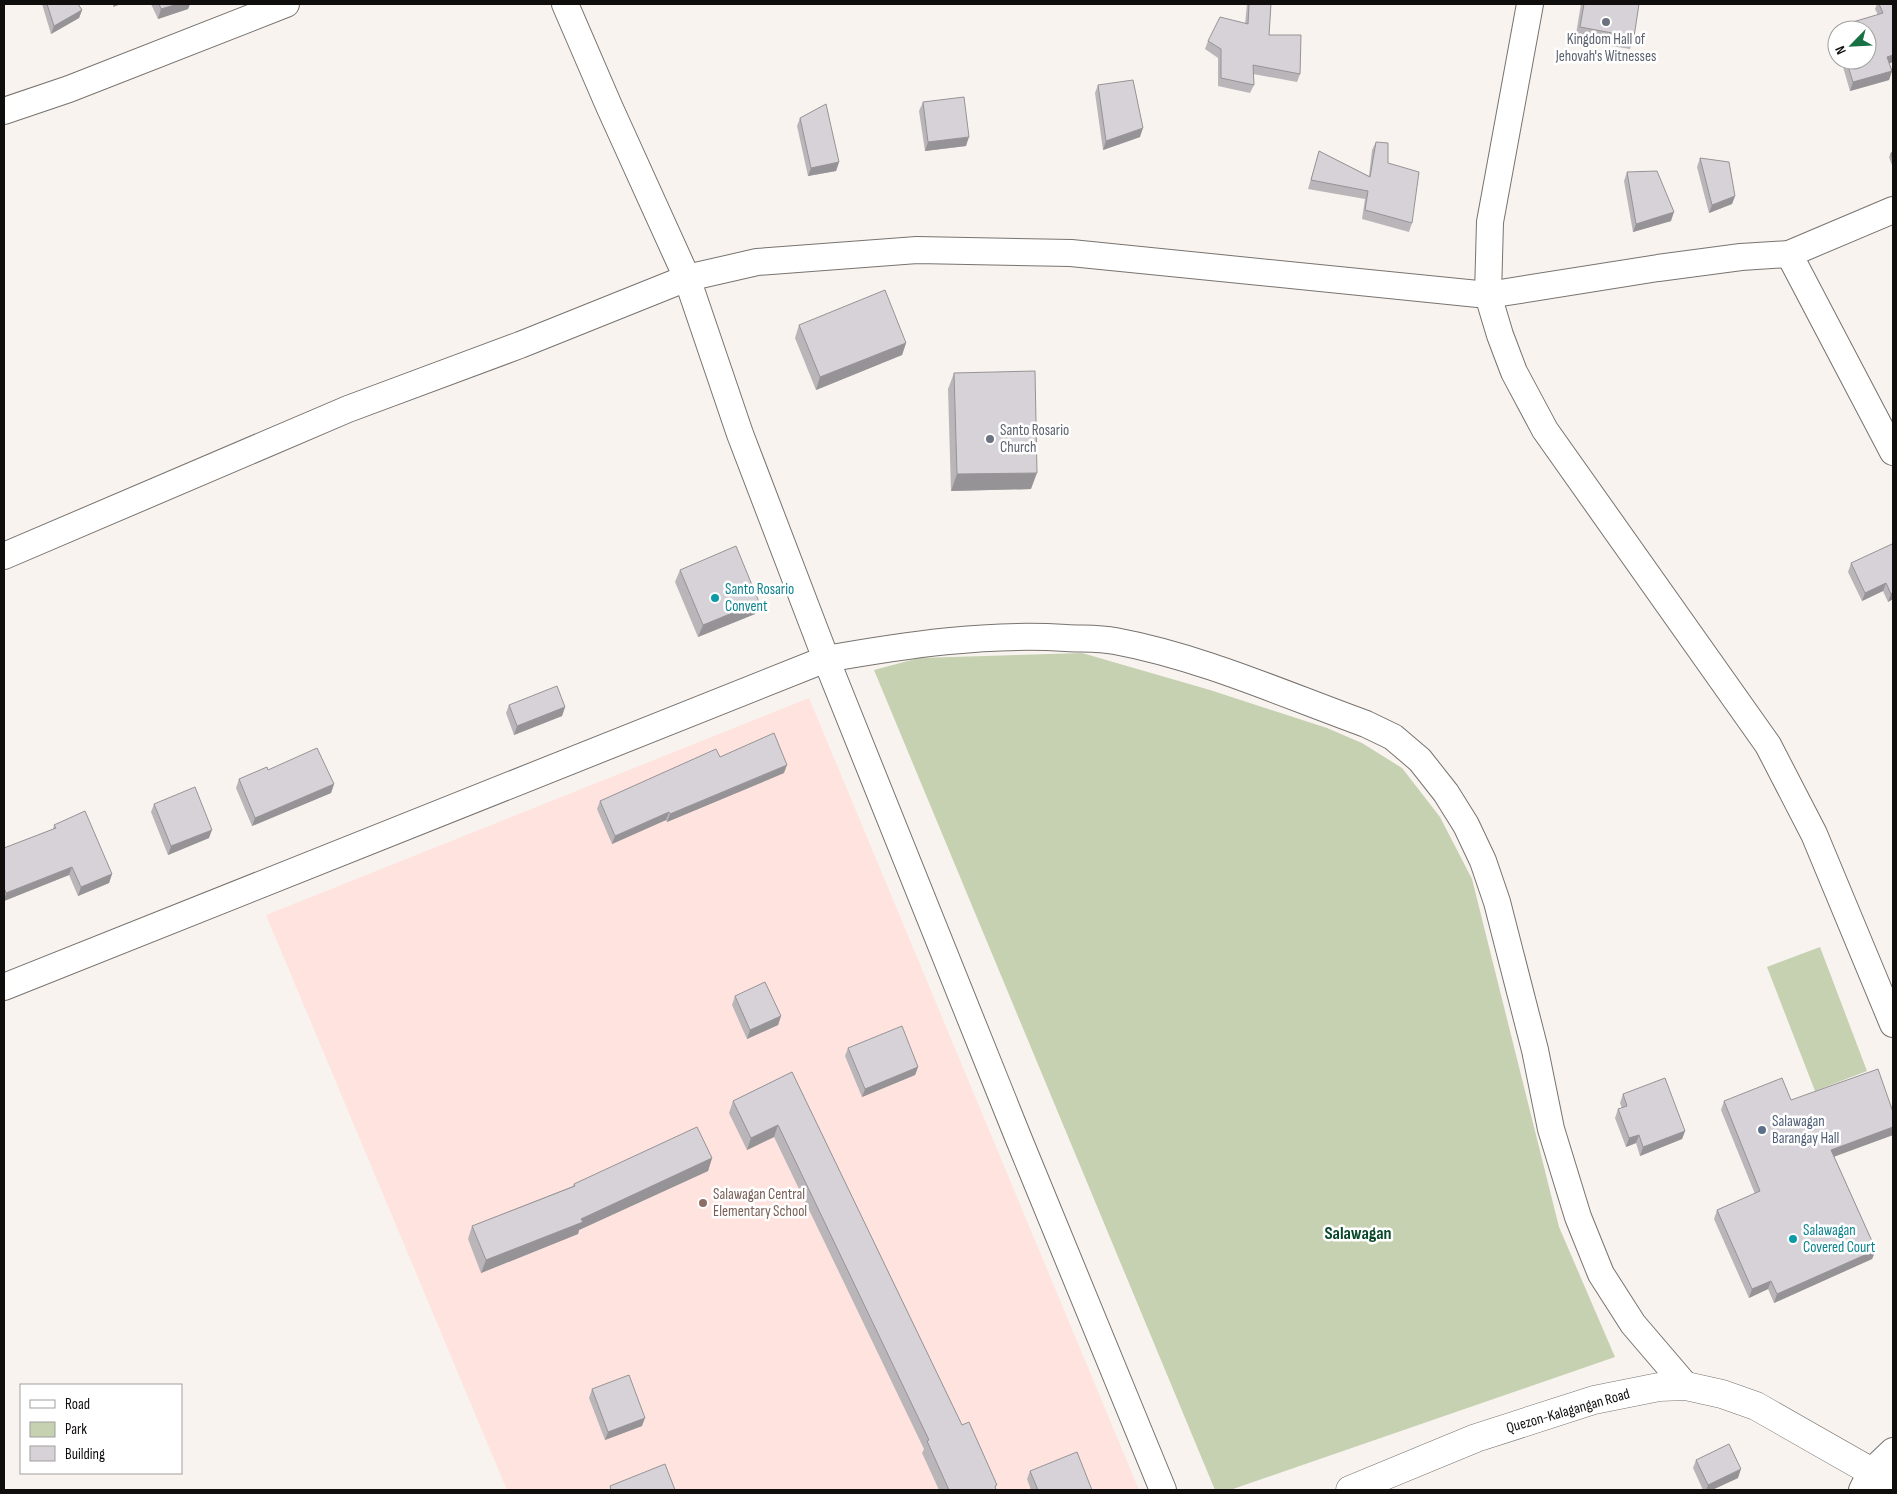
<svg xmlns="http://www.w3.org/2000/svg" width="1897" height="1494" font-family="'Sofia Sans Condensed',sans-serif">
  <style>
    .education { fill: #fee3de }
    .green { fill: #c5d1b0 }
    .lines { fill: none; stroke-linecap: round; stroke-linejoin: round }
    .minor-casing { stroke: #78736f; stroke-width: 28 }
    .major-casing { stroke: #78736f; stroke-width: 29 }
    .minor { stroke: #fff; stroke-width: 26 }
    .major { stroke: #fff; stroke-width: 28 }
    .wall { fill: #b9b5b9 }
    .shaded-wall { fill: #969396 }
    .building { fill: #d7d2d7; stroke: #969396 }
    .worship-dot { fill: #6b7280; stroke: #fff; stroke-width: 2 }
    .culture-dot { fill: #0f9aa8; stroke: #fff; stroke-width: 2 }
    .service-dot { fill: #5c6f8a; stroke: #fff; stroke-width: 2 }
    .education-dot { fill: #8d6e63; stroke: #fff; stroke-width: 2 }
    .labels { text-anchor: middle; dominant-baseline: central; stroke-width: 5; stroke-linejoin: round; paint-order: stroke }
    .worship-label { font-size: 15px; fill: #5b616d; stroke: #fff }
    .culture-label { font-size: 15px; fill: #0d838f; stroke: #fff; text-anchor: start }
    .service-label { font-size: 15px; fill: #4e5e75; stroke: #fff; text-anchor: start }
    .education-label { font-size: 15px; fill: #785e54; stroke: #fff; text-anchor: start }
    .street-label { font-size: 15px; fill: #100e0d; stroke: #fff }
    .quarter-label { font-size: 18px; font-weight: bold; fill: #0a482a; stroke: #fff }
  </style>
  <rect width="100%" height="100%" fill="#f8f3ef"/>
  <polygon class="education" points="809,698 1139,1490 507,1490 266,915"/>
  <g class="green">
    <polygon points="1082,653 1210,690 1327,728 1362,743 1402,768 1440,817 1472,879 1559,1227 1615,1357 1230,1490 1215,1490 874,670 919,658"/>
    <polygon points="1820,947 1867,1071 1815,1091 1767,967"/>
  </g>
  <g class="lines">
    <g class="minor-casing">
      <g id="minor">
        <polyline points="565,4 609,106 687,278 740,434 826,659 1018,1137 1163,1490"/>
        <polyline points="1530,4 1490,222 1488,295 1500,335 1514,372 1545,430 1768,745 1814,834 1893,1024"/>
        <polyline points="4,111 69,89 286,4"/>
        <polyline points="1789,254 1893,452"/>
        <polyline points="4,556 348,409 520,345 687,278 757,262 917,250 1071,253 1488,295 1658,268 1741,257 1789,254 1893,210"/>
        <path d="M4,987L826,659C906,645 985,633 1066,638C1082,639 1099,638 1115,641C1201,657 1283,694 1366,724L1393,737L1420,760L1446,793L1466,825L1483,861L1497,902L1535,1050L1551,1129L1578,1217L1601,1274L1633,1324L1686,1386"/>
        <polyline points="1862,1490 1871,1472 1893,1451"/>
      </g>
    </g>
    <g class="major-casing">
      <polyline id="major" points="1350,1490 1476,1438 1594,1400 1659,1387 1686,1386 1722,1394 1756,1406 1893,1484"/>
    </g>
    <use href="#minor" class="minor"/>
    <use href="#major" class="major"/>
  </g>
  <g class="wall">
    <polygon points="42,4 78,4 82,10 79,18 51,34"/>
    <polygon points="151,4 190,4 188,9 158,19"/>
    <polygon points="1247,4 1271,4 1269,35 1300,74 1297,82 1253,74 1254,85 1250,93 1218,86 1218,58 1205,49 1208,41 1245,24"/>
    <polygon points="1581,4 1639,4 1634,37 1630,49 1575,40"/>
    <polygon points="1877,4 1893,4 1889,63 1892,71 1889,80 1850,91 1841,60 1867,60 1867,30 1837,30 1837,47 1833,35 1836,27 1878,15 1875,9"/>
    <polygon points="1098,85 1140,137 1103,150 1095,93"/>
    <polygon points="923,102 966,146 925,151 919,111"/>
    <polygon points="800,118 839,162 836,171 808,176 797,126"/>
    <polygon points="1376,142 1388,163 1412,223 1409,232 1362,219 1365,199 1308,189 1319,151 1369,176 1372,150"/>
    <polygon points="1893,152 1893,168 1889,157 1891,153"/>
    <polygon points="1700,158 1735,196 1732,204 1709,213 1697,167"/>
    <polygon points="1627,172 1671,221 1633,232 1624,181"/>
    <polygon points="799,325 906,343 902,355 816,390 795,338"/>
    <polygon points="954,373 1031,489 951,491 948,389"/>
    <polygon points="1893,546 1893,599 1888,602 1883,591 1862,601 1848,572 1851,563"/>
    <polygon points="680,570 759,602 755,614 698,637 675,582"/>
    <polygon points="509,705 565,707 562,716 514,735 506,713"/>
    <polygon points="720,757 784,773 667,822 666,820 612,844 597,809 600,801"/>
    <polygon points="239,779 334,784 331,793 252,826 236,788"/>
    <polygon points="154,804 209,838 168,855 151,812"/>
    <polygon points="54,825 112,874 109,883 78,896 69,875 4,901 4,848 53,829"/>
    <polygon points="735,996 781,1016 778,1025 747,1039 732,1005"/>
    <polygon points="848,1048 918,1067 915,1075 862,1097 845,1056"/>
    <polygon points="792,1072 962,1425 996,1490 939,1490 922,1453 924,1449 774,1137 747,1150 729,1113 733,1101"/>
    <polygon points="1623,1094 1685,1131 1682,1139 1640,1156 1636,1143 1626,1147 1615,1118 1618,1109 1622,1108 1620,1103"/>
    <polygon points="1791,1100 1893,1135 1834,1156 1876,1250 1872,1259 1774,1303 1768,1289 1749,1298 1714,1219 1717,1210 1755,1194 1721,1110 1724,1101"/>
    <polygon points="712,1158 708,1171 579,1230 578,1234 481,1273 468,1239 472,1226 573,1186 574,1184"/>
    <polygon points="592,1389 642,1426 605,1440 589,1398"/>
    <polygon points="1696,1460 1738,1478 1712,1490 1703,1490 1693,1468"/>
    <polygon points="1030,1471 1092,1490 1031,1490 1027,1479"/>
  </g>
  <g class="shaded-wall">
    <polygon points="114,4 121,4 113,7"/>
    <polygon points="178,4 190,4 188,9 158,19 161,9"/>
    <polygon points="82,10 79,18 51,34 54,26"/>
    <polygon points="1893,55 1893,62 1884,66 1887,57"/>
    <polygon points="1892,71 1889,80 1850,91 1853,82"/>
    <polygon points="1143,128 1140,137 1103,150 1106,141"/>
    <polygon points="969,137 966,146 925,151 928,142"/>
    <polygon points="839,162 836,171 808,176 811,168"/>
    <polygon points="1735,196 1732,204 1709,213 1712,205"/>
    <polygon points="1674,212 1671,221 1633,232 1636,224"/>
    <polygon points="906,343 902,355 816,390 820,377"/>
    <polygon points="1037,473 1031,489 951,491 957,474"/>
    <polygon points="1886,583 1883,591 1862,601 1865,593"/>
    <polygon points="1893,592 1893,599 1888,602 1891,594"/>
    <polygon points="759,602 755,614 698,637 703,625"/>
    <polygon points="565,707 562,716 514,735 517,726"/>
    <polygon points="787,765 784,773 667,822 670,814"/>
    <polygon points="334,784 331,793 252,826 255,818"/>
    <polygon points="669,812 666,820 612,844 615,836"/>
    <polygon points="212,830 209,838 168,855 171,846"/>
    <polygon points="72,867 69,875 4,901 6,893"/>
    <polygon points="112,874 109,883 78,896 81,887"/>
    <polygon points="781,1016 778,1025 747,1039 750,1030"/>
    <polygon points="918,1067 915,1075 862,1097 865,1089"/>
    <polygon points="778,1125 774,1137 747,1150 751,1138"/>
    <polygon points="1893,1127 1893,1135 1828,1159 1831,1150"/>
    <polygon points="1685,1131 1682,1139 1640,1156 1643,1147"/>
    <polygon points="1639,1135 1636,1143 1626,1147 1629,1138"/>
    <polygon points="712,1158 708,1171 579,1230 578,1234 481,1273 486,1260 581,1219"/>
    <polygon points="1876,1250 1872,1259 1774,1303 1777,1294"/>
    <polygon points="1771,1281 1768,1289 1749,1298 1752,1289"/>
    <polygon points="645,1418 642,1426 605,1440 608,1432"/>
    <polygon points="1741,1469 1738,1478 1712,1490 1706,1490 1708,1485"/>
  </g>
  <g class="building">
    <polygon points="47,4 78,4 82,10 54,26"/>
    <polygon points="159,4 178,4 161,9"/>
    <polygon points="1249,4 1271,4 1269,35 1301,35 1300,74 1253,65 1254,85 1221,78 1221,49 1208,41 1220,17 1248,24"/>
    <polygon points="1584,4 1639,4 1634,37 1580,27"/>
    <polygon points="1879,4 1893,4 1893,55 1887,57 1892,71 1853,82 1846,60 1867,60 1867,30 1837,30 1836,27 1883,13"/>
    <polygon points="1133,80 1143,128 1106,141 1098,85"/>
    <polygon points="964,97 969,137 928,142 923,102"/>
    <polygon points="826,104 839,162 811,168 800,118"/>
    <polygon points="1376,142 1388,143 1388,163 1419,172 1412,223 1365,210 1368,191 1311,180 1319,151 1370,177"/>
    <polygon points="1893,152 1893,160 1891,153"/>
    <polygon points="1700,158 1729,162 1735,196 1712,205"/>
    <polygon points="1657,171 1674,212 1636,224 1627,172"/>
    <polygon points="885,290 906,343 820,377 799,325"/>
    <polygon points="1035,371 1037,473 957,474 954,373"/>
    <polygon points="1892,544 1893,546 1893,592 1891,594 1886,583 1865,593 1851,563"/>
    <polygon points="736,546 759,602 703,625 680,570"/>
    <polygon points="557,686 565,707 517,726 509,705"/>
    <polygon points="774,733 787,765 670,814 669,812 615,836 600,801 716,749 720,757"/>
    <polygon points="317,748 334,784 255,818 239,779 267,767 268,770"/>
    <polygon points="195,787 212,830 171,846 154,804"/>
    <polygon points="85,811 112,874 81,887 72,867 6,893 4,888 4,848 56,828 54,825"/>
    <polygon points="765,982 781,1016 750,1030 735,996"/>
    <polygon points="902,1026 918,1067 865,1089 848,1048"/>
    <polygon points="1878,1069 1893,1112 1893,1127 1831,1150 1876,1250 1777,1294 1771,1281 1752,1289 1717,1210 1760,1191 1724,1101 1782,1078 1791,1100"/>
    <polygon points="792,1072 962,1425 969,1422 997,1485 995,1486 996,1490 949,1490 927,1441 929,1440 778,1125 751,1138 733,1101"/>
    <polygon points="1665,1078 1685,1131 1643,1147 1639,1135 1629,1138 1618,1109 1627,1106 1623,1094"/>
    <polygon points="697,1127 712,1158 581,1219 583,1222 486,1260 472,1226 575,1186 574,1184"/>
    <polygon points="629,1375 645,1418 608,1432 592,1389"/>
    <polygon points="1729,1444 1741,1469 1708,1485 1696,1460"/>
    <polygon points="1077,1452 1092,1490 1038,1490 1030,1471"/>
    <polygon points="665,1464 675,1490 611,1490 610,1486"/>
  </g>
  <g class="worship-dot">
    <circle cx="1606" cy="22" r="5"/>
    <circle cx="990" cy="439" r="5"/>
  </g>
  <g class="culture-dot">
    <circle cx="715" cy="598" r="5"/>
    <circle cx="1793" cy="1239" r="5"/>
  </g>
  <circle class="service-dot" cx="1762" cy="1130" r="5"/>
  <circle class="education-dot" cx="703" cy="1203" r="5"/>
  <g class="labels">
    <g class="worship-label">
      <text x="1606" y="39">Kingdom Hall of<tspan x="1606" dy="17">Jehovah's Witnesses</tspan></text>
      <text x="1000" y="430" text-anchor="start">Santo Rosario<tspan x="1000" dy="17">Church</tspan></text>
    </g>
    <g class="culture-label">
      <text x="725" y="589">Santo Rosario<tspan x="725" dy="17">Convent</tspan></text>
      <text x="1803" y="1230">Salawagan<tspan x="1803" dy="17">Covered Court</tspan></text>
    </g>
    <g class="service-label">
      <text x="1772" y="1121">Salawagan<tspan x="1772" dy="17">Barangay Hall</tspan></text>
    </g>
    <g class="education-label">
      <text x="713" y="1194">Salawagan Central<tspan x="713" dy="17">Elementary School</tspan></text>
    </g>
    <g class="street-label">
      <text transform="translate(1568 1411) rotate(-16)">Quezon-Kalagangan Road</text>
    </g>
    <g class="quarter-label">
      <text x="1358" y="1233">Salawagan</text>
    </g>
  </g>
  <rect width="1897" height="1494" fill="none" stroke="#100e0d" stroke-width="10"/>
  <rect x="20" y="1384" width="162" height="90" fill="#ffffff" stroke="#9f9f9e"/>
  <rect x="30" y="1400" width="25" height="8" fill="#ffffff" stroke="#9f9f9e"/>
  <text x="65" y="1409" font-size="15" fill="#100e0d">Road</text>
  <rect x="30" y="1422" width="25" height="15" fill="#c5d1b0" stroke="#9f9f9e"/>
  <text x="65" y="1434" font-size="15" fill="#100e0d">Park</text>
  <rect x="30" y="1446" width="25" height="15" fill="#d7d2d7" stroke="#9f9f9e"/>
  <text x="65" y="1459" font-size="15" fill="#100e0d">Building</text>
  <g transform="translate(1852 45) rotate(246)"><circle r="24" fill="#ffffff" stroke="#9f9f9e"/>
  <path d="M0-4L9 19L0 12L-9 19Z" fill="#177145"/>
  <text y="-8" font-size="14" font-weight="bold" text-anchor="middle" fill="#100e0d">N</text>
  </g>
</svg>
